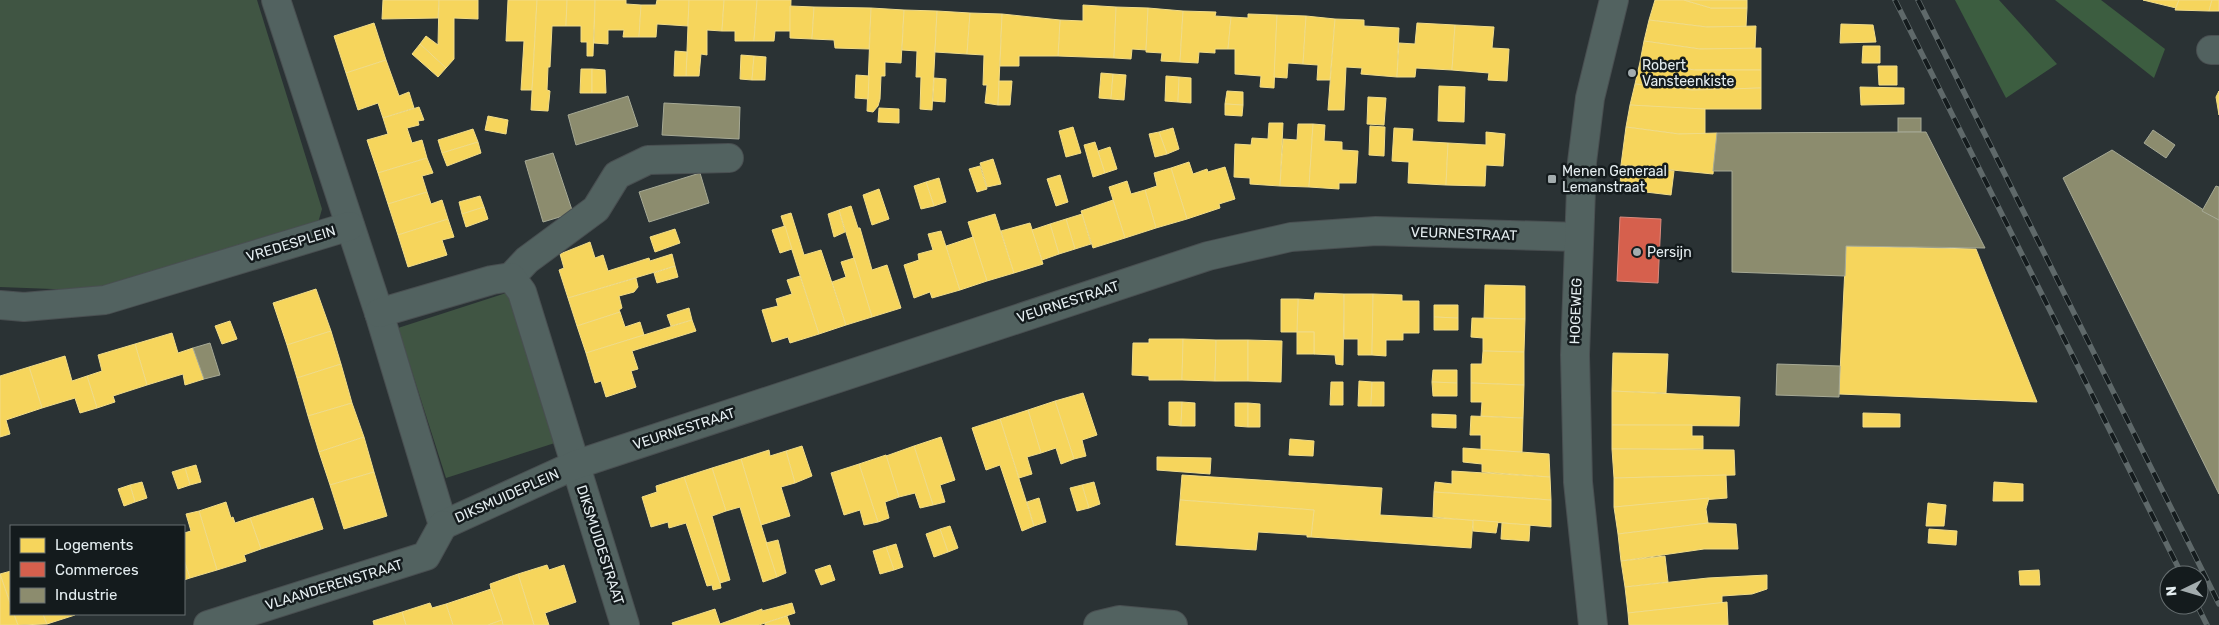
<svg xmlns="http://www.w3.org/2000/svg" width="2219" height="625" font-family="Rubik,sans-serif">
  <style>
    .green { fill: #405543 }
    .forest { fill: #3c5d40 }
    .homes { fill: #f6d55c; stroke: #f1dc88 }
    .shops { fill: #d6604d; stroke: #da8a7e }
    .industry { fill: #8c8c6e; stroke: #a6a995 }
    .lines { fill: none; stroke-linecap: round; stroke-linejoin: round }
    .minor-casing { stroke: #494f51; stroke-width: 30 }
    .minor { stroke: #526260; stroke-width: 28 }
    .rail-casing { stroke: #5f696a; stroke-width: 5.5 }
    .rail { stroke: #141b1d; stroke-width: 4; stroke-dasharray: 11; stroke-linecap: butt }
    .poi-dot { fill: #a3acae; stroke: #141b1d; stroke-width: 2 }
    .labels { text-anchor: middle; dominant-baseline: central; stroke-width: 5; stroke-linejoin: round; paint-order: stroke }
    .poi-label { font-size: 14px; fill: #e4edf0; stroke: #141b1d; text-anchor: start }
    .street-label { font-size: 14px; fill: #e4edf0; stroke: #141b1d }
  </style>
  <rect width="100%" height="100%" fill="#2a3234"/>
  <g class="green">
    <polygon points="0,0 257,0 322,209 318,223 155,277 79,290 0,287"/>
    <polygon points="512,291 561,441 446,478 398,328"/>
  </g>
  <g class="forest">
    <polygon points="1955,0 1999,0 2057,64 2006,98"/>
    <polygon points="2055,0 2101,0 2165,49 2154,78"/>
  </g>
  <g class="homes">
    <polygon points="383,0 439,0 438,18 382,19"/>
    <polygon points="439,0 478,0 478,19 454,18 454,59 446,68 420,44 426,36 438,45"/>
    <polygon points="508,0 537,0 532,90 521,90 524,41 506,41"/>
    <polygon points="537,0 567,0 566,26 552,26 550,67 548,67 547,90 550,91 548,111 531,110"/>
    <polygon points="567,0 595,0 593,56 587,56 587,42 581,42 581,26 566,26"/>
    <polygon points="595,0 626,0 626,4 641,5 639,37 623,37 624,30 608,30 608,44 594,43"/>
    <polygon points="657,0 689,0 688,26 657,24 656,37 639,37 641,5 656,5"/>
    <polygon points="689,0 724,0 722,31 707,30 707,55 701,54 699,76 686,76"/>
    <polygon points="724,0 757,0 754,41 735,41 735,31 722,31"/>
    <polygon points="757,0 791,0 790,31 775,31 774,41 754,41"/>
    <polygon points="1655,0 1684,0 1711,8 1747,8 1746,27 1707,27 1649,20"/>
    <polygon points="1684,0 1747,0 1747,8 1711,8"/>
    <polygon points="2143,0 2179,0 2176,8"/>
    <polygon points="2179,0 2212,0 2209,11 2175,10"/>
    <polygon points="2212,0 2219,0 2219,11 2209,11"/>
    <polygon points="1083,5 1116,7 1114,58 1058,56 1060,20 1083,21"/>
    <polygon points="790,6 814,7 812,39 790,38"/>
    <polygon points="814,7 871,8 869,49 835,48 834,40 812,39"/>
    <polygon points="1116,7 1148,8 1146,50 1132,49 1131,59 1114,58"/>
    <polygon points="871,8 904,10 901,63 885,62 885,76 881,76 880,99 878,106 873,112 867,111"/>
    <polygon points="1148,8 1183,11 1180,62 1161,61 1162,53 1146,52"/>
    <polygon points="904,10 937,11 932,110 920,109 921,77 916,77 917,51 902,50"/>
    <polygon points="937,11 970,13 967,54 935,52"/>
    <polygon points="1183,11 1216,12 1215,16 1231,17 1228,49 1215,49 1215,53 1199,52 1198,63 1180,62"/>
    <polygon points="970,13 1002,14 998,105 985,103 987,85 983,85 984,55 967,54"/>
    <polygon points="1002,14 1060,20 1058,56 1019,56 1019,66 1000,66"/>
    <polygon points="1248,14 1277,15 1274,88 1260,87 1261,76 1235,74 1235,49 1228,49 1231,17 1248,18"/>
    <polygon points="1277,15 1306,16 1303,64 1288,63 1287,78 1274,77"/>
    <polygon points="1306,16 1335,19 1330,80 1317,80 1318,65 1303,64"/>
    <polygon points="1335,19 1364,20 1364,26 1399,28 1397,77 1361,74 1362,68 1346,67 1344,110 1328,110"/>
    <polygon points="1649,20 1707,27 1756,26 1755,49 1700,49 1644,41"/>
    <polygon points="374,23 386,60 346,73 334,36"/>
    <polygon points="1417,23 1455,25 1452,70 1416,68 1415,77 1397,77 1399,43 1415,44"/>
    <polygon points="1841,24 1873,25 1876,42 1840,43"/>
    <polygon points="1455,25 1494,27 1492,48 1509,49 1507,81 1488,80 1489,73 1452,70"/>
    <polygon points="1644,41 1700,49 1761,48 1761,70 1695,70 1640,62"/>
    <polygon points="420,44 446,68 438,77 412,54"/>
    <polygon points="1863,46 1880,46 1880,63 1862,63"/>
    <polygon points="675,51 687,52 686,76 674,76"/>
    <polygon points="741,55 754,56 752,80 740,79"/>
    <polygon points="754,56 766,57 765,80 752,80"/>
    <polygon points="386,60 399,96 409,92 414,108 383,118 378,103 358,110 346,73"/>
    <polygon points="1640,62 1695,70 1761,70 1761,88 1692,90 1635,84"/>
    <polygon points="1878,66 1897,66 1897,85 1879,85"/>
    <polygon points="581,69 592,69 592,93 580,93"/>
    <polygon points="592,69 605,70 606,93 592,93"/>
    <polygon points="1101,73 1113,74 1111,99 1099,98"/>
    <polygon points="1113,74 1126,75 1124,100 1111,99"/>
    <polygon points="856,75 869,76 868,99 855,98"/>
    <polygon points="1166,76 1179,77 1178,102 1165,101"/>
    <polygon points="1179,77 1191,78 1191,103 1178,102"/>
    <polygon points="934,78 946,79 945,102 933,101"/>
    <polygon points="999,81 1012,81 1010,105 998,105"/>
    <polygon points="1635,84 1692,90 1761,88 1761,109 1689,109 1630,105"/>
    <polygon points="1439,86 1465,87 1464,122 1438,121"/>
    <polygon points="1860,87 1904,88 1904,104 1861,105"/>
    <polygon points="1227,91 1243,92 1243,105 1225,104"/>
    <polygon points="2219,91 2219,115 2216,97"/>
    <polygon points="1368,97 1386,98 1384,125 1367,124"/>
    <polygon points="1225,104 1243,105 1242,116 1225,115"/>
    <polygon points="1630,105 1705,109 1705,134 1679,134 1626,127"/>
    <polygon points="419,107 424,120 418,121 419,125 407,128 412,143 422,140 427,158 378,173 367,140 388,134 383,118"/>
    <polygon points="879,108 899,109 899,123 878,122"/>
    <polygon points="488,116 508,120 506,134 485,130"/>
    <polygon points="1269,123 1283,123 1280,186 1250,184 1250,178 1234,177 1235,144 1251,145 1252,138 1268,139"/>
    <polygon points="1298,124 1313,124 1309,187 1280,186 1283,139 1297,140"/>
    <polygon points="1313,124 1325,125 1324,141 1342,142 1342,150 1358,151 1356,183 1339,183 1339,189 1309,187"/>
    <polygon points="1370,126 1385,127 1384,156 1369,155"/>
    <polygon points="1073,127 1081,153 1066,157 1059,131"/>
    <polygon points="1626,127 1679,134 1717,133 1713,174 1621,165"/>
    <polygon points="1173,128 1179,149 1167,154 1159,132"/>
    <polygon points="1394,128 1413,129 1412,141 1448,143 1446,185 1408,183 1409,162 1392,161"/>
    <polygon points="473,129 478,142 442,153 438,140"/>
    <polygon points="1159,132 1167,154 1155,157 1149,134"/>
    <polygon points="1486,132 1505,134 1503,166 1486,165 1485,186 1446,185 1448,143 1486,145"/>
    <polygon points="478,142 481,153 447,166 442,153"/>
    <polygon points="1095,142 1105,173 1093,177 1084,145"/>
    <polygon points="1110,147 1117,169 1105,173 1098,151"/>
    <polygon points="427,158 433,173 422,176 427,192 388,204 378,173"/>
    <polygon points="993,159 1001,184 987,187 980,163"/>
    <polygon points="1189,162 1193,174 1207,169 1208,172 1225,167 1235,199 1219,204 1220,208 1187,219 1171,168"/>
    <polygon points="1621,165 1674,171 1671,195 1620,189"/>
    <polygon points="980,166 987,189 977,192 969,169"/>
    <polygon points="1171,168 1187,219 1156,228 1145,190 1157,186 1154,173"/>
    <polygon points="1060,175 1068,202 1056,206 1047,179"/>
    <polygon points="939,178 946,202 934,206 926,182"/>
    <polygon points="1127,181 1131,194 1145,190 1156,228 1125,238 1109,187"/>
    <polygon points="926,182 934,206 921,209 914,186"/>
    <polygon points="879,189 889,219 872,225 863,195"/>
    <polygon points="427,192 431,204 442,200 448,219 398,235 388,204"/>
    <polygon points="480,196 484,207 462,214 459,202"/>
    <polygon points="1113,200 1125,238 1093,248 1081,211"/>
    <polygon points="851,206 858,228 860,228 872,270 887,265 901,308 872,317 839,210"/>
    <polygon points="484,207 488,219 466,227 462,214"/>
    <polygon points="839,210 845,232 834,237 828,214"/>
    <polygon points="791,213 804,255 821,250 846,325 819,334 781,216"/>
    <polygon points="995,214 1014,273 987,281 968,222"/>
    <polygon points="1082,214 1091,244 1075,249 1066,219"/>
    <polygon points="448,219 454,237 442,240 447,255 408,267 398,235"/>
    <polygon points="1066,219 1075,249 1059,254 1050,224"/>
    <polygon points="1030,223 1043,264 1014,273 1001,231"/>
    <polygon points="1050,224 1059,254 1042,260 1032,230"/>
    <polygon points="785,226 792,249 780,253 772,230"/>
    <polygon points="675,229 680,243 655,252 650,237"/>
    <polygon points="941,231 960,290 932,298 930,292 914,298 904,265 919,260 918,254 933,250 928,234"/>
    <polygon points="973,237 987,281 960,290 946,246"/>
    <polygon points="590,242 595,258 603,255 608,271 649,258 650,261 672,254 675,266 568,298 559,270 564,268 560,254"/>
    <polygon points="1846,246 1976,249 2037,402 1839,394"/>
    <polygon points="854,258 872,317 846,325 832,282 846,277 841,262"/>
    <polygon points="675,266 678,277 657,283 654,273"/>
    <polygon points="800,276 819,334 790,343 788,337 772,342 762,310 778,306 776,299 792,294 787,280"/>
    <polygon points="636,278 638,287 634,292 619,296 622,308 619,310 620,312 577,326 568,298"/>
    <polygon points="1485,285 1525,286 1525,319 1484,318"/>
    <polygon points="316,289 331,331 287,345 273,303"/>
    <polygon points="1315,293 1344,294 1343,365 1336,364 1335,355 1314,354 1314,332 1297,332 1298,299 1314,300"/>
    <polygon points="1344,294 1373,294 1372,355 1358,355 1358,339 1344,339"/>
    <polygon points="1373,294 1402,295 1402,301 1419,301 1419,333 1403,333 1403,340 1386,340 1386,356 1372,355"/>
    <polygon points="1281,299 1298,299 1297,332 1281,332"/>
    <polygon points="1434,305 1458,305 1458,318 1434,317"/>
    <polygon points="689,308 692,320 671,326 667,315"/>
    <polygon points="620,312 625,327 640,322 644,335 586,353 577,326"/>
    <polygon points="1434,317 1458,318 1458,330 1434,330"/>
    <polygon points="1472,318 1525,319 1524,352 1483,351 1483,338 1471,337"/>
    <polygon points="692,320 696,331 632,351 638,369 631,371 636,387 606,397 601,381 595,383 586,353"/>
    <polygon points="230,321 237,339 222,344 215,326"/>
    <polygon points="331,331 341,364 297,378 287,345"/>
    <rect x="1297" y="332" width="17" height="22"/>
    <polygon points="172,333 178,353 193,348 204,379 185,385 183,374 147,385 135,344"/>
    <polygon points="1149,339 1183,339 1182,380 1149,380 1149,376 1132,375 1133,343 1149,343"/>
    <polygon points="1183,339 1216,340 1215,381 1182,380"/>
    <polygon points="1216,340 1248,340 1248,381 1215,381"/>
    <polygon points="1248,340 1282,341 1281,382 1248,381"/>
    <polygon points="135,344 147,385 113,396 115,402 97,408 87,376 102,371 98,355"/>
    <polygon points="1483,351 1524,352 1524,385 1471,383 1471,364 1482,364"/>
    <polygon points="1613,353 1668,354 1666,393 1612,391"/>
    <polygon points="65,356 72,381 87,376 97,408 80,413 75,398 42,408 29,367"/>
    <polygon points="341,364 352,403 308,416 297,378"/>
    <polygon points="29,367 42,408 6,420 10,434 0,437 0,376"/>
    <polygon points="1433,370 1457,370 1457,383 1432,382"/>
    <polygon points="1359,381 1372,382 1371,406 1358,406"/>
    <polygon points="1331,382 1343,382 1343,405 1330,405"/>
    <polygon points="1372,382 1384,382 1384,406 1371,406"/>
    <polygon points="1432,382 1457,383 1457,396 1433,396"/>
    <polygon points="1471,383 1524,385 1523,418 1481,416 1482,402 1471,402"/>
    <polygon points="1612,391 1740,397 1739,426 1612,425"/>
    <polygon points="1083,393 1097,435 1082,440 1086,456 1074,459 1055,401"/>
    <polygon points="1055,401 1074,459 1061,464 1056,448 1041,453 1028,410"/>
    <polygon points="1169,402 1182,402 1181,426 1169,425"/>
    <polygon points="1182,402 1195,403 1195,426 1181,426"/>
    <polygon points="352,403 364,437 319,452 308,416"/>
    <polygon points="1235,403 1248,403 1248,427 1235,426"/>
    <polygon points="1248,403 1260,404 1260,427 1248,427"/>
    <polygon points="1028,410 1041,453 1027,457 1032,474 1019,478 1000,419"/>
    <polygon points="1863,413 1900,414 1900,427 1863,427"/>
    <polygon points="1432,414 1456,415 1456,428 1432,427"/>
    <polygon points="1471,416 1523,418 1522,452 1481,450 1481,435 1470,435"/>
    <polygon points="1000,419 1034,526 1022,531 1000,465 986,470 972,428"/>
    <polygon points="1612,425 1692,425 1692,436 1703,436 1703,449 1612,449"/>
    <polygon points="364,437 374,472 330,485 319,452"/>
    <polygon points="941,437 955,480 940,485 945,502 933,505 914,446"/>
    <polygon points="1290,439 1314,441 1313,456 1289,455"/>
    <polygon points="802,446 812,476 795,483 786,451"/>
    <polygon points="914,446 933,505 920,508 915,493 899,497 886,456"/>
    <polygon points="1463,448 1549,454 1550,477 1482,472 1482,464 1463,462"/>
    <polygon points="1612,449 1734,450 1735,475 1614,478"/>
    <polygon points="769,450 770,456 786,451 795,483 781,487 790,516 761,525 741,459"/>
    <polygon points="886,455 899,497 885,502 889,518 878,522 859,464"/>
    <polygon points="1157,457 1211,458 1210,474 1157,470"/>
    <polygon points="741,459 777,577 763,582 740,507 726,511 712,468"/>
    <polygon points="859,464 878,522 864,525 860,510 844,515 831,473"/>
    <polygon points="196,465 201,482 190,485 185,468"/>
    <polygon points="185,468 190,485 178,489 172,472"/>
    <polygon points="712,468 726,511 712,516 730,580 720,583 684,477"/>
    <polygon points="1452,471 1550,477 1551,500 1434,492 1435,482 1452,484"/>
    <polygon points="374,472 387,516 344,529 330,485"/>
    <polygon points="1182,475 1382,488 1380,515 1473,520 1471,548 1311,537 1314,510 1180,500"/>
    <polygon points="1726,475 1727,498 1614,507 1614,478"/>
    <polygon points="684,477 720,583 721,588 713,590 712,585 707,586 686,523 669,528 668,522 651,527 642,497 657,492 656,486"/>
    <polygon points="142,482 147,498 135,502 130,485"/>
    <polygon points="1094,482 1100,504 1089,508 1082,485"/>
    <polygon points="1994,482 2023,484 2023,501 1993,501"/>
    <polygon points="130,485 135,502 124,506 118,489"/>
    <polygon points="1082,485 1089,508 1077,511 1070,488"/>
    <polygon points="1434,492 1551,500 1551,527 1433,517"/>
    <polygon points="313,498 323,529 261,549 250,518"/>
    <polygon points="1039,498 1046,522 1034,526 1027,502"/>
    <polygon points="1709,498 1706,509 1708,523 1618,534 1614,507"/>
    <polygon points="1180,500 1314,510 1311,537 1307,537 1307,535 1258,532 1256,550 1176,545"/>
    <polygon points="226,502 231,518 233,517 235,523 250,518 261,549 244,555 246,561 217,570 199,511"/>
    <polygon points="1928,503 1946,505 1944,526 1926,526"/>
    <polygon points="199,511 217,570 190,578 184,560 184,533 191,531 186,514"/>
    <polygon points="1473,520 1498,522 1496,533 1473,531"/>
    <polygon points="1502,523 1530,525 1529,541 1501,539"/>
    <polygon points="1708,523 1736,524 1738,549 1704,549 1621,561 1618,534"/>
    <polygon points="950,526 958,548 948,552 940,529"/>
    <polygon points="940,529 948,552 934,557 926,534"/>
    <polygon points="1929,529 1957,531 1956,545 1928,543"/>
    <polygon points="778,540 786,573 777,577 766,543"/>
    <polygon points="896,544 903,567 894,570 886,547"/>
    <polygon points="886,547 894,570 880,574 873,551"/>
    <polygon points="1665,556 1668,582 1625,587 1621,561"/>
    <polygon points="184,560 190,578 184,580"/>
    <polygon points="547,565 549,570 564,565 576,602 545,613 549,625 534,625 518,574"/>
    <polygon points="830,565 835,580 821,585 815,570"/>
    <polygon points="2039,570 2040,585 2020,585 2019,571"/>
    <polygon points="11,571 11,606 0,574"/>
    <polygon points="0,574 11,606 11,614 14,614 18,625 0,625"/>
    <polygon points="518,574 534,625 503,625 491,589 490,584"/>
    <polygon points="1767,575 1767,589 1752,594 1722,596 1722,603 1628,613 1625,587 1708,578"/>
    <polygon points="491,589 502,620 488,625 453,625 446,604"/>
    <polygon points="1727,602 1728,625 1629,625 1628,613"/>
    <polygon points="430,603 432,608 446,604 453,625 406,625 402,612"/>
    <polygon points="792,603 795,613 759,625 673,625 672,623 715,609 720,624 762,609 762,611"/>
    <polygon points="402,612 406,625 374,625 373,621"/>
    <polygon points="14,614 43,614 47,624 18,625"/>
    <polygon points="43,614 75,614 75,615 47,624"/>
    <polygon points="787,616 790,625 765,625 765,623"/>
    <polygon points="502,620 503,625 488,625"/>
  </g>
  <polygon class="shops" points="1620,217 1661,219 1658,283 1617,281"/>
  <g class="industry">
    <polygon points="628,96 638,126 576,145 568,115"/>
    <polygon points="664,103 740,107 739,139 662,135"/>
    <rect x="1898" y="118" width="23" height="14"/>
    <polygon points="2153,130 2175,145 2166,158 2144,143"/>
    <polygon points="1926,132 1985,248 1846,246 1845,276 1732,272 1732,171 1713,171 1717,133"/>
    <polygon points="2112,150 2219,220 2219,494 2063,178"/>
    <polygon points="553,153 573,213 543,222 525,161"/>
    <polygon points="700,173 709,203 649,222 639,192"/>
    <polygon points="2216,186 2219,187 2219,220 2202,211"/>
    <polygon points="210,343 220,375 204,379 193,348"/>
    <polygon points="1777,364 1840,366 1839,397 1776,395"/>
  </g>
  <g class="lines">
    <g class="minor-casing">
      <g id="minor">
        <polyline points="276,0 379,313 443,525"/>
        <polyline points="2211,50 2219,50"/>
        <polyline points="511,277 527,260 596,209 617,175 648,160 729,158"/>
        <polyline points="0,305 24,307 105,300 350,226"/>
        <polyline points="379,313 492,280 511,277 522,292 625,625"/>
        <polyline points="443,525 575,465 1208,256 1291,237 1376,231 1579,237"/>
        <polyline points="208,625 426,556 443,525"/>
        <polyline points="1098,625 1119,620 1173,625"/>
        <polyline points="1593,625 1578,482 1575,355 1582,162 1590,98 1614,0"/>
      </g>
    </g>
    <use href="#minor" class="minor"/>
    <g class="rail-casing">
      <g id="rail">
        <polyline points="1895,0 2182,575"/>
        <polyline points="1918,0 2219,604"/>
        <polyline points="2197,605 2207,625"/>
      </g>
    </g>
    <use href="#rail" class="rail"/>
  </g>
  <g class="poi-dot">
    <circle cx="1632" cy="73" r="5"/>
    <rect x="1547" y="174" width="10" height="10" rx="2.5"/>
    <circle cx="1637" cy="252" r="5"/>
  </g>
  <g class="labels">
    <g class="poi-label">
      <text x="1642" y="65">Robert<tspan x="1642" dy="16">Vansteenkiste</tspan></text>
      <text x="1562" y="171">Menen Generaal<tspan x="1562" dy="16">Lemanstraat</tspan></text>
      <text x="1647" y="252">Persijn</text>
    </g>
    <g class="street-label">
      <text transform="translate(1464 234) rotate(2)">VEURNESTRAAT</text>
      <text transform="translate(291 244) rotate(-17)">VREDESPLEIN</text>
      <text transform="translate(1068 302) rotate(-18)">VEURNESTRAAT</text>
      <text transform="translate(1576 311) rotate(-88)">HOGEWEG</text>
      <text transform="translate(684 429) rotate(-18)">VEURNESTRAAT</text>
      <text transform="translate(507 496) rotate(-24)">DIKSMUIDEPLEIN</text>
      <text transform="translate(600 545) rotate(72)">DIKSMUIDESTRAAT</text>
      <text transform="translate(334 585) rotate(-17)">VLAANDERENSTRAAT</text>
    </g>
  </g>
  <rect x="10" y="525" width="175" height="90" fill="#141b1d" stroke="#676f71"/>
  <rect x="20" y="538" width="25" height="15" fill="#f6d55c" stroke="#676f71"/>
  <text x="55" y="550" font-size="15" fill="#e4edf0">Logements</text>
  <rect x="20" y="562" width="25" height="15" fill="#d6604d" stroke="#676f71"/>
  <text x="55" y="575" font-size="15" fill="#e4edf0">Commerces</text>
  <rect x="20" y="588" width="25" height="15" fill="#8c8c6e" stroke="#676f71"/>
  <text x="55" y="600" font-size="15" fill="#e4edf0">Industrie</text>
  <g transform="translate(2184 590) rotate(265)"><circle r="24" fill="#141b1d" stroke="#676f71"/>
  <path d="M0-4L9 19L0 12L-9 19Z" fill="#a3acae"/>
  <text y="-8" font-size="14" font-weight="bold" text-anchor="middle" fill="#e4edf0">N</text>
  </g>
</svg>
